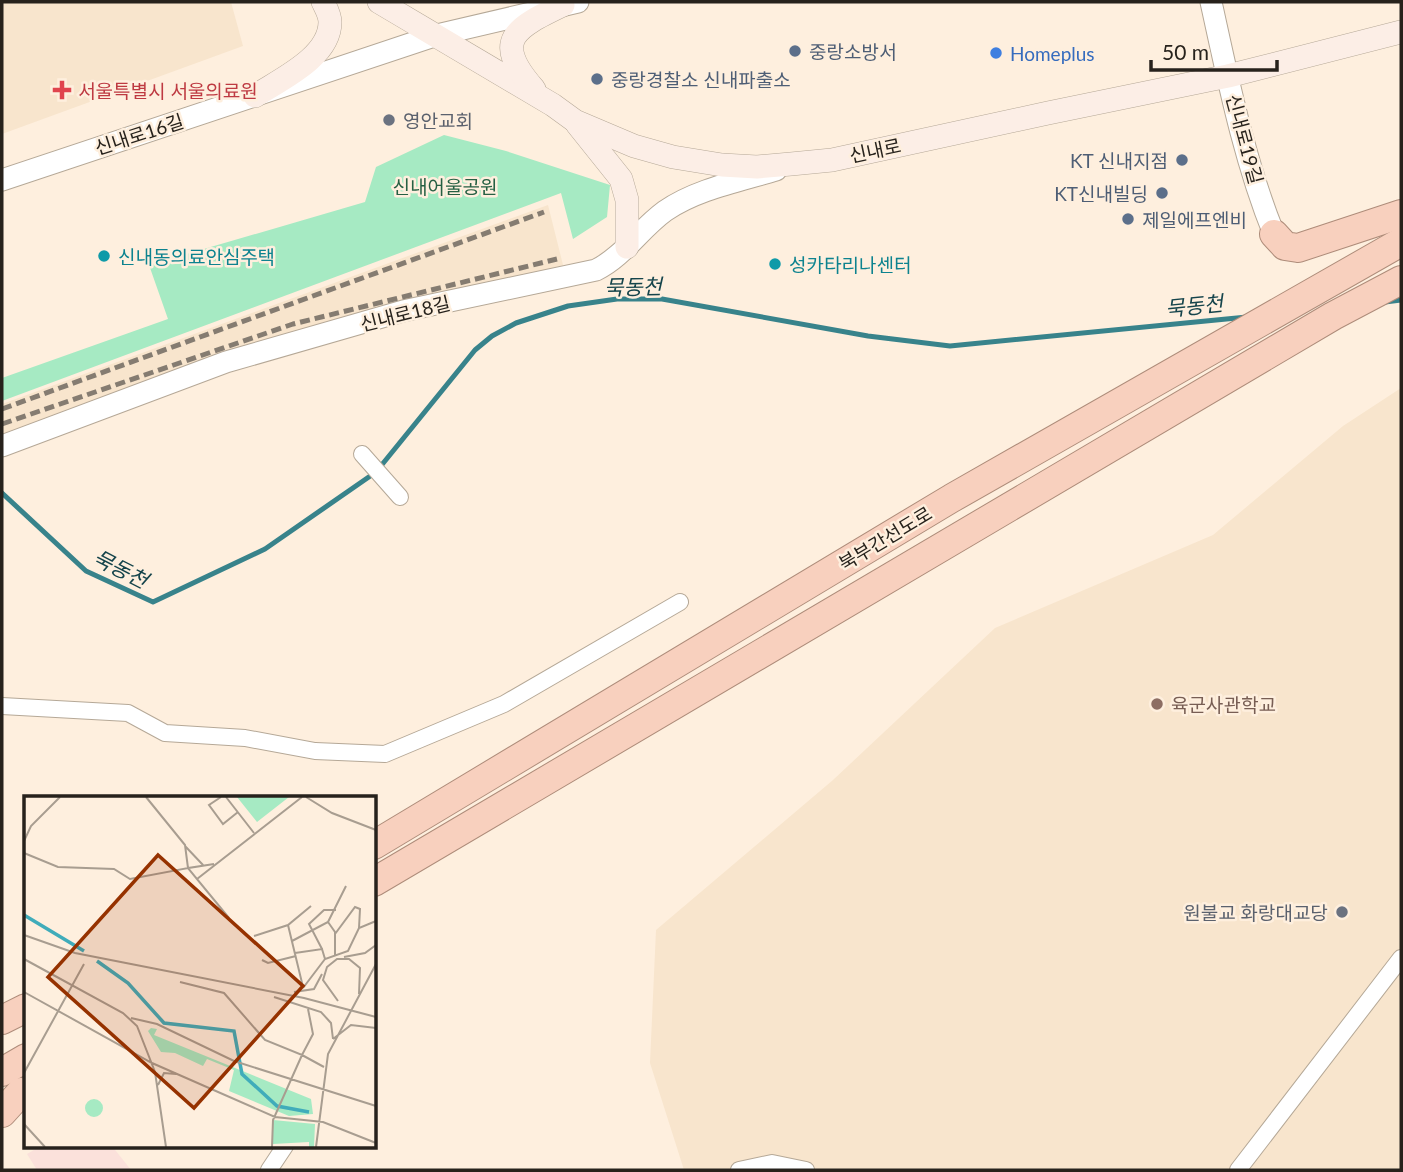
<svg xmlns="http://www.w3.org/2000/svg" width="1403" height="1172" font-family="Lato,'Noto Sans KR',sans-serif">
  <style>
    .commercial { fill: #fbe1db }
    .built { fill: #f8e5cd }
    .green { fill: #a6eac3 }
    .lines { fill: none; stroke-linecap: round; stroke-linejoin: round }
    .stream { stroke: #38838b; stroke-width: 5 }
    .minor-casing { stroke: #b5a897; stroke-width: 18 }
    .tertiary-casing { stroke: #b5a897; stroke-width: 23 }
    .secondary-casing { stroke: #b5a897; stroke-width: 24 }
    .trunk-casing { stroke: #ae8c7a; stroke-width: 30 }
    .minor { stroke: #fff; stroke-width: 16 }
    .tertiary { stroke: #fff; stroke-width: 21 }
    .secondary { stroke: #fceee6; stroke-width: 23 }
    .trunk { stroke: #f8d0be; stroke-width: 28 }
    .rail { stroke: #857c71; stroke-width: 5; stroke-dasharray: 10 5; stroke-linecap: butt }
    .service-dot { fill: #5c6f8a; stroke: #feefde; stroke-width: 2.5 }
    .shop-dot { fill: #3f7fe0; stroke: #feefde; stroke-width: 2.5 }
    .health-dot { fill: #e0444e; stroke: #feefde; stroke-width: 2.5 }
    .worship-dot { fill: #6b7280; stroke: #feefde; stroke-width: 2.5 }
    .culture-dot { fill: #0f9aa8; stroke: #feefde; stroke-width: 2.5 }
    .education-dot { fill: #8d6e63; stroke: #feefde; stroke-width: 2.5 }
    .labels { text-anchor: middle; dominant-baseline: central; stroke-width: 5; stroke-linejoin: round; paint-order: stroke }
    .service-label { font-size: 19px; fill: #4e5e75; stroke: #feefde; text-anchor: start }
    .shop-label { font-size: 19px; fill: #366cbe; stroke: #feefde; text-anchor: start }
    .health-label { font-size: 19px; fill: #be3a42; stroke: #feefde; text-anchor: start }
    .worship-label { font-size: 19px; fill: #5b616d; stroke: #feefde; text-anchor: start }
    .street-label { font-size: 19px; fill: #27221c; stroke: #feefde }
    .park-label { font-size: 19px; fill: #266043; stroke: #feefde }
    .culture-label { font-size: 19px; fill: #0d838f; stroke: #feefde; text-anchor: start }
    .education-label { font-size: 19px; fill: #785e54; stroke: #feefde; text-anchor: start }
    .water-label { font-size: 21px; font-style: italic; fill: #15444b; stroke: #feefde }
    .inset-river { fill: none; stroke: #40acba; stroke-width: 3.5 }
    .inset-road { fill: none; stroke: #a89d90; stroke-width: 2 }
    .view { fill: #963200; fill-opacity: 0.15; stroke: #963200; stroke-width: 3.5 }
    .inset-edge { fill: none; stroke: #27221c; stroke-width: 3.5 }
  </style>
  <rect width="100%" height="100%" fill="#feefde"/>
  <polygon class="commercial" points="41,1146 112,1146 131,1170 37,1170 27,1154"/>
  <g class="built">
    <polygon points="2,2 231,2 243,46 2,134"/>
    <polygon points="548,205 563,265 2,441 2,404"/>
    <polygon points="1401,388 1401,1170 684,1170 650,1063 656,930 833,780 995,628 1213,535 1343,426"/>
  </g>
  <polygon class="green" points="444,135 506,151 610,185 607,217 573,239 561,193 2,401 2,378 168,319 149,265 365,202 376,167"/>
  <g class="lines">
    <g class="stream">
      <polyline points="1385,302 1401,300"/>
      <polyline points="2,493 86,571 153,602 265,549 376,472 475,350 492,336 516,323 568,306 617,299 662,299 868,336 950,346 1247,317"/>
    </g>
    <g class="minor-casing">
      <g id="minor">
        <polyline points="362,454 400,497"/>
        <polyline points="2,706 128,713 165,733 245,738 315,751 385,754 504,704 680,602"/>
        <polyline points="269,1170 285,1146"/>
        <polyline points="739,1170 772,1163 806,1170"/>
        <polyline points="1238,1170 1401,958"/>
      </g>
    </g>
    <g class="tertiary-casing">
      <g id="tertiary">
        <path d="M1211,2C1228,79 1244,160 1274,234"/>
        <polyline points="2,180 437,35 578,2"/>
        <path d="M2,446L226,362L403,311L596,270C624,256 640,229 665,211C697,189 740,181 776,170"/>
      </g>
    </g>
    <g class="secondary-casing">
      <g id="secondary">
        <polyline points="379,2 553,105 575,121 634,146 673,157 722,165 757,167 791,164 832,160 1048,113 1228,76 1401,32"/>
        <path d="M534,89C491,40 515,28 563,5"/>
        <path d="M255,96C281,79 330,57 330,22C330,15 326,8 323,2"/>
        <polyline points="577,124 621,179 627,200 627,247"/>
      </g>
    </g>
    <g class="trunk-casing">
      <g id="trunk">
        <polyline points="1274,234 1285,246 1298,248 1401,214"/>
        <polyline points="374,845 952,498 1401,242"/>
        <polyline points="374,882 1333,316 1401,280"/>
        <polyline points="2,1020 26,1008"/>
        <polyline points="2,1072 26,1058"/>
        <polyline points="2,1113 21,1092"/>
      </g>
    </g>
    <use href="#minor" class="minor"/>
    <use href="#tertiary" class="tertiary"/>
    <use href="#secondary" class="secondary"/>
    <use href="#trunk" class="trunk"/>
    <g class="rail">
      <polyline points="2,409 544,212"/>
      <polyline points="2,424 293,324 557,259"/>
    </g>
  </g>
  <g class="service-dot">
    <circle cx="795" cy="51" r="7"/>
    <circle cx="597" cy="79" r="7"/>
    <circle cx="1182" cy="160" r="7"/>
    <circle cx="1162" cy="193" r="7"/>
    <circle cx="1128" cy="219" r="7"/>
  </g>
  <circle class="shop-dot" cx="996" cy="53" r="7"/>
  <path class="health-dot" d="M58.5 79.5h7v7h7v7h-7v7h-7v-7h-7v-7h7z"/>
  <g class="worship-dot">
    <circle cx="389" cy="120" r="7"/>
    <circle cx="1342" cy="912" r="7"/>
  </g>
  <g class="culture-dot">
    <circle cx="104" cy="256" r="7"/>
    <circle cx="775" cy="264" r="7"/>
  </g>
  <circle class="education-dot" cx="1157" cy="704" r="7"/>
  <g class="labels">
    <g class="service-label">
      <text x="809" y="51">중랑소방서</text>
      <text x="611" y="79">중랑경찰소 신내파출소</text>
      <text x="1168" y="160" text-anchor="end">KT 신내지점</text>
      <text x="1148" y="193" text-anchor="end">KT신내빌딩</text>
      <text x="1142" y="219">제일에프엔비</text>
    </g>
    <g class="shop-label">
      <text x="1010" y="53">Homeplus</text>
    </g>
    <g class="health-label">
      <text x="78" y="90">서울특별시 서울의료원</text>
    </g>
    <g class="worship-label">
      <text x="403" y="120">영안교회</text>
      <text x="1328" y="912" text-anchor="end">원불교 화랑대교당</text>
    </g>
    <g class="street-label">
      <text transform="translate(139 134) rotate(-18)">신내로16길</text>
      <text transform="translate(1245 139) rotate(75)">신내로19길</text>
      <text transform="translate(875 150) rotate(-12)">신내로</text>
      <text transform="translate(405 313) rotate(-14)">신내로18길</text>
      <text transform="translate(885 538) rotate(-31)">북부간선도로</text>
    </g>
    <g class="park-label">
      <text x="445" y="186">신내어울공원</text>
    </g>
    <g class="culture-label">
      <text x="118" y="256">신내동의료안심주택</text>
      <text x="789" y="264">성카타리나센터</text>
    </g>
    <g class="education-label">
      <text x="1171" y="704">육군사관학교</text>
    </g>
    <g class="water-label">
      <text transform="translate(633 286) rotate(-1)">묵동천</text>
      <text transform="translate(1194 305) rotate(-6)">묵동천</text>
      <text transform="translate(121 568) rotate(27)">묵동천</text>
    </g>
  </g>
  <g transform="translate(24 796)">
    <rect width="352" height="352" fill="#feefde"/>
    <path d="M213,1H265L233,26ZM127,232L133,233L130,239L287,303L289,318L265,320L205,295L210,274L183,263L179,270L151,257L137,256L124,235ZM61 312a9 9 0 1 1 18 0a9 9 0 1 1-18 0ZM249,324L291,328L290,351H285V346L249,348Z" fill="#a6eac3"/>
    <path class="inset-river" d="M0,119L60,155M73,165L104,187L140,227L210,235L218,278L253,310L285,316"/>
    <path class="inset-road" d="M122,1L161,49L164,72L190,68M197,1L185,9L199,28L214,16M202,1L230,37M282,1L308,17L352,34M0,45L7,30L36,1M161,50L179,69M0,57L34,71L90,73L106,83L164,72L205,122M173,83L278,1M304,126L311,136V159M264,129L279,191M311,138L331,111L336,113L335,132M0,139L51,157L280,202L352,221M230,140L264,129L287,110M268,145L304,126L322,90M298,153L285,128L300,114H312M271,157L298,153L301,163M320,161L341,157L352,149M0,163L99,217L113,230L131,276L142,351M238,164L244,167L272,160M156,186L200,197L241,244L278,259L289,238L284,213M279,192L301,163L324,155L335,132L352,125M0,196L128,267L251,321L299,326L352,347M270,196L290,193L298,178M250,201L297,216L307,227L309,243M314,205L299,184L303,171L313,163H325L336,172L335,198M107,222L133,228L210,265L352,310M309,243L327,229L352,232M0,277L60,168M134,289L140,277L152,278M0,328L21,351M248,351L249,324L278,259L300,271M292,351L304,258L352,168"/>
    <path class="view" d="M134,59L279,190L170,312L24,181Z"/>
    <rect width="352" height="352" class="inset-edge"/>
  </g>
  <rect width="1403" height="1172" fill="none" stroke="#27221c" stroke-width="7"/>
  <path d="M1151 60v10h126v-10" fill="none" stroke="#27221c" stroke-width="3.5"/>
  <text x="1162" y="60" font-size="21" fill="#27221c" stroke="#feefde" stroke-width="5" paint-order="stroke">50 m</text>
</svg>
